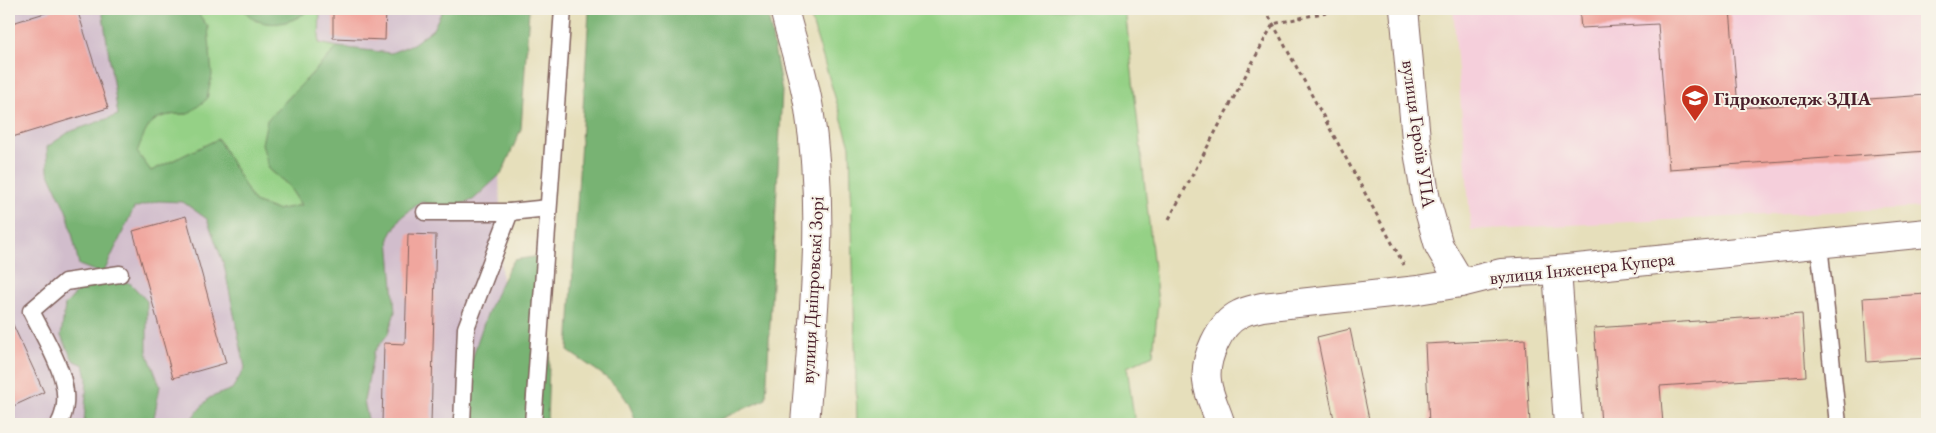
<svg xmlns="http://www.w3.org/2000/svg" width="1936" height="433" font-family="'EB Garamond',serif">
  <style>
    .built { fill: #f5cfdb }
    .industrial { fill: #d1bdcc }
    .green { fill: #95d186; stroke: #707858 }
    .forest { fill: #78b373; stroke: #61694f }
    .building { fill: #f0a69e }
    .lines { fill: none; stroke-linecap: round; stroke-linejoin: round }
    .service-casing { stroke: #81625d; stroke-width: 19 }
    .minor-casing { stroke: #81625d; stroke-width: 30 }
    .path { stroke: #81625d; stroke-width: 3; stroke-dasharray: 4 4; stroke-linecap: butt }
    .service { stroke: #fff; stroke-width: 16 }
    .minor { stroke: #fff; stroke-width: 28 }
    .labels { text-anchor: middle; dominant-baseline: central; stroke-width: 4; stroke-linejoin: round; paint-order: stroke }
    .poi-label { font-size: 19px; font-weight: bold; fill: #4a1f2b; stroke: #f7f3e8; text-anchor: start }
    .street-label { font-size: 19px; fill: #4a1f2b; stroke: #f7f3e8 }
  </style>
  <rect width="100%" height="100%" fill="#f7f3e8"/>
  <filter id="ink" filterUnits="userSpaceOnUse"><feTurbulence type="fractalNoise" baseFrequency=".02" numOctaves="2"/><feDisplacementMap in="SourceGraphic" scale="10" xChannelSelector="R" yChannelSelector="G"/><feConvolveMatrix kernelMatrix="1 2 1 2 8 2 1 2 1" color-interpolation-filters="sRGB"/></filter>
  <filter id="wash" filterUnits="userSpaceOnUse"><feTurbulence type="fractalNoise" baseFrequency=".0096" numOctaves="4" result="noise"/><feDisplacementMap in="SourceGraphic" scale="20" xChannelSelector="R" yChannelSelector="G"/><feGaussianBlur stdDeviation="1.12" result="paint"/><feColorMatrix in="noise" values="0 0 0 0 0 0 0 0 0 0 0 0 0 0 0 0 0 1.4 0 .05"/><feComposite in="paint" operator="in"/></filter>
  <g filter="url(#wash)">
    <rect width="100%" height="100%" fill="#e6dfbb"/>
    <polygon class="built" points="1453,9 1927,9 1927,207 1471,230"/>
    <polygon class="industrial" points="9,9 499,9 497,82 505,424 9,424"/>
    <g class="green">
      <path d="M195,9H243L256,21L304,14L309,9H320L319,43L338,47L267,120L269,169L288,185L301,205L277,210L254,202L218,139L151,171L136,152C149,120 153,114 188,114L208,27Z"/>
      <polygon points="808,9 1125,9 1158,303 1153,355 1127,367 1135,424 857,424 850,146"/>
    </g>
    <g class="forest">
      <path d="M102,9H195L208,27L212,75L207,99L188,114C153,114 149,120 137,152L151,171L218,139L254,202L277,210L301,205L288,185L269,169L262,144L267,120L338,47L391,53L413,44L433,29L443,9H529L521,129L502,173L473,200L450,208L421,202L400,218L389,238L395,312L388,334L374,352L364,401L369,424H193L192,418L209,398L232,389L245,368L224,265L207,219L183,202L158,201L134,208L103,274L79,265L68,215L48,171L47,147L69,132L118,115Z"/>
      <path d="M243,9H309C296,22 275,27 258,21C252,20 247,13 243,9Z"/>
      <path d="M595,9H767L782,91L766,399L710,424H636C627,385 599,373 568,351L589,12Z"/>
      <path d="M540,256L551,304L547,424H456C469,367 483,310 514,260Z"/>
      <polygon points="120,280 131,284 147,301 147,352 160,386 153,423 84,424 87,378 84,365 73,360 61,336 65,305 81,288"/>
    </g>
    <g id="blocks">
      <g class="building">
        <polygon points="58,9 77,9 108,108 9,138 9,24"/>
        <polygon points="333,9 386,9 385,40 333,38"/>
        <polygon points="1579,9 1730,9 1738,108 1927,95 1927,151 1669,169 1658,24 1581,28"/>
        <polygon points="186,216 226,363 173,378 133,231"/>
        <polygon points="408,234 436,235 431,424 382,424 384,343 405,344"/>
        <polygon points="1927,294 1927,358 1867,362 1863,298"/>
        <polygon points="1802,314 1806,376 1660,386 1663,424 1601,424 1594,328"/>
        <polygon points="9,316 44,392 9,408"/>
        <polygon points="1350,329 1370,424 1335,424 1317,337"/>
        <polygon points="1525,339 1530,424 1429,424 1425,344"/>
      </g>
    </g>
  </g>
  <g filter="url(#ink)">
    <use href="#blocks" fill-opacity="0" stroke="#81625d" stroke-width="1"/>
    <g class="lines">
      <g class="service-casing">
        <g id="service">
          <polyline points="425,212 510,212 548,208"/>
          <polyline points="1819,244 1838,424"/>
          <path d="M59,424C79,388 47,344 31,311L65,282L120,274"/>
          <polyline points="462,424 466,328 510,212"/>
          <polyline points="533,424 563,9"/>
        </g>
      </g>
      <g class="minor-casing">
        <g id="minor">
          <path d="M784,9C792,42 804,75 809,109C826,214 813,319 805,424"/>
          <polyline points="1404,9 1416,139 1426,200 1439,246 1461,283"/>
          <polyline points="1557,270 1568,424"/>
          <path d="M1220,422C1216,409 1208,394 1207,381C1204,359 1219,324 1240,314C1246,310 1255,309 1262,307L1418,290L1461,283L1501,273L1557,270L1927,233"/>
        </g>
      </g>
      <g class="path">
        <polyline points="1265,9 1404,265"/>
        <polyline points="1169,219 1273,24 1340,9"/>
      </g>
      <use href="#service" class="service"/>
      <use href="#minor" class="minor"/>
    </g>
  </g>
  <defs>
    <g id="university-pin" transform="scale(1.4375)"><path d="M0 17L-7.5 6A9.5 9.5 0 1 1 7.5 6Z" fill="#c8321e" stroke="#f7f3e8"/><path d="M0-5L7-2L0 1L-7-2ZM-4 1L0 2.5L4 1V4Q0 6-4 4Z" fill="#fff"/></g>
  </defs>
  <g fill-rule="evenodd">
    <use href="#university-pin" x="1695" y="98"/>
  </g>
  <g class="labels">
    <g class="poi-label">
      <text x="1714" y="98">Гідроколедж ЗДIА</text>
    </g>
    <g class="street-label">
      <text transform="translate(1419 134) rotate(82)">вулиця Героїв УПА</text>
      <text transform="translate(1582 268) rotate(-6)">вулиця Інженера Купера</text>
      <text transform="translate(812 290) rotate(-87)">вулиця Дніпровські Зорі</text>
    </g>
  </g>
  <rect width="1936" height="433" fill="none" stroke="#f7f3e8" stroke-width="30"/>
</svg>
